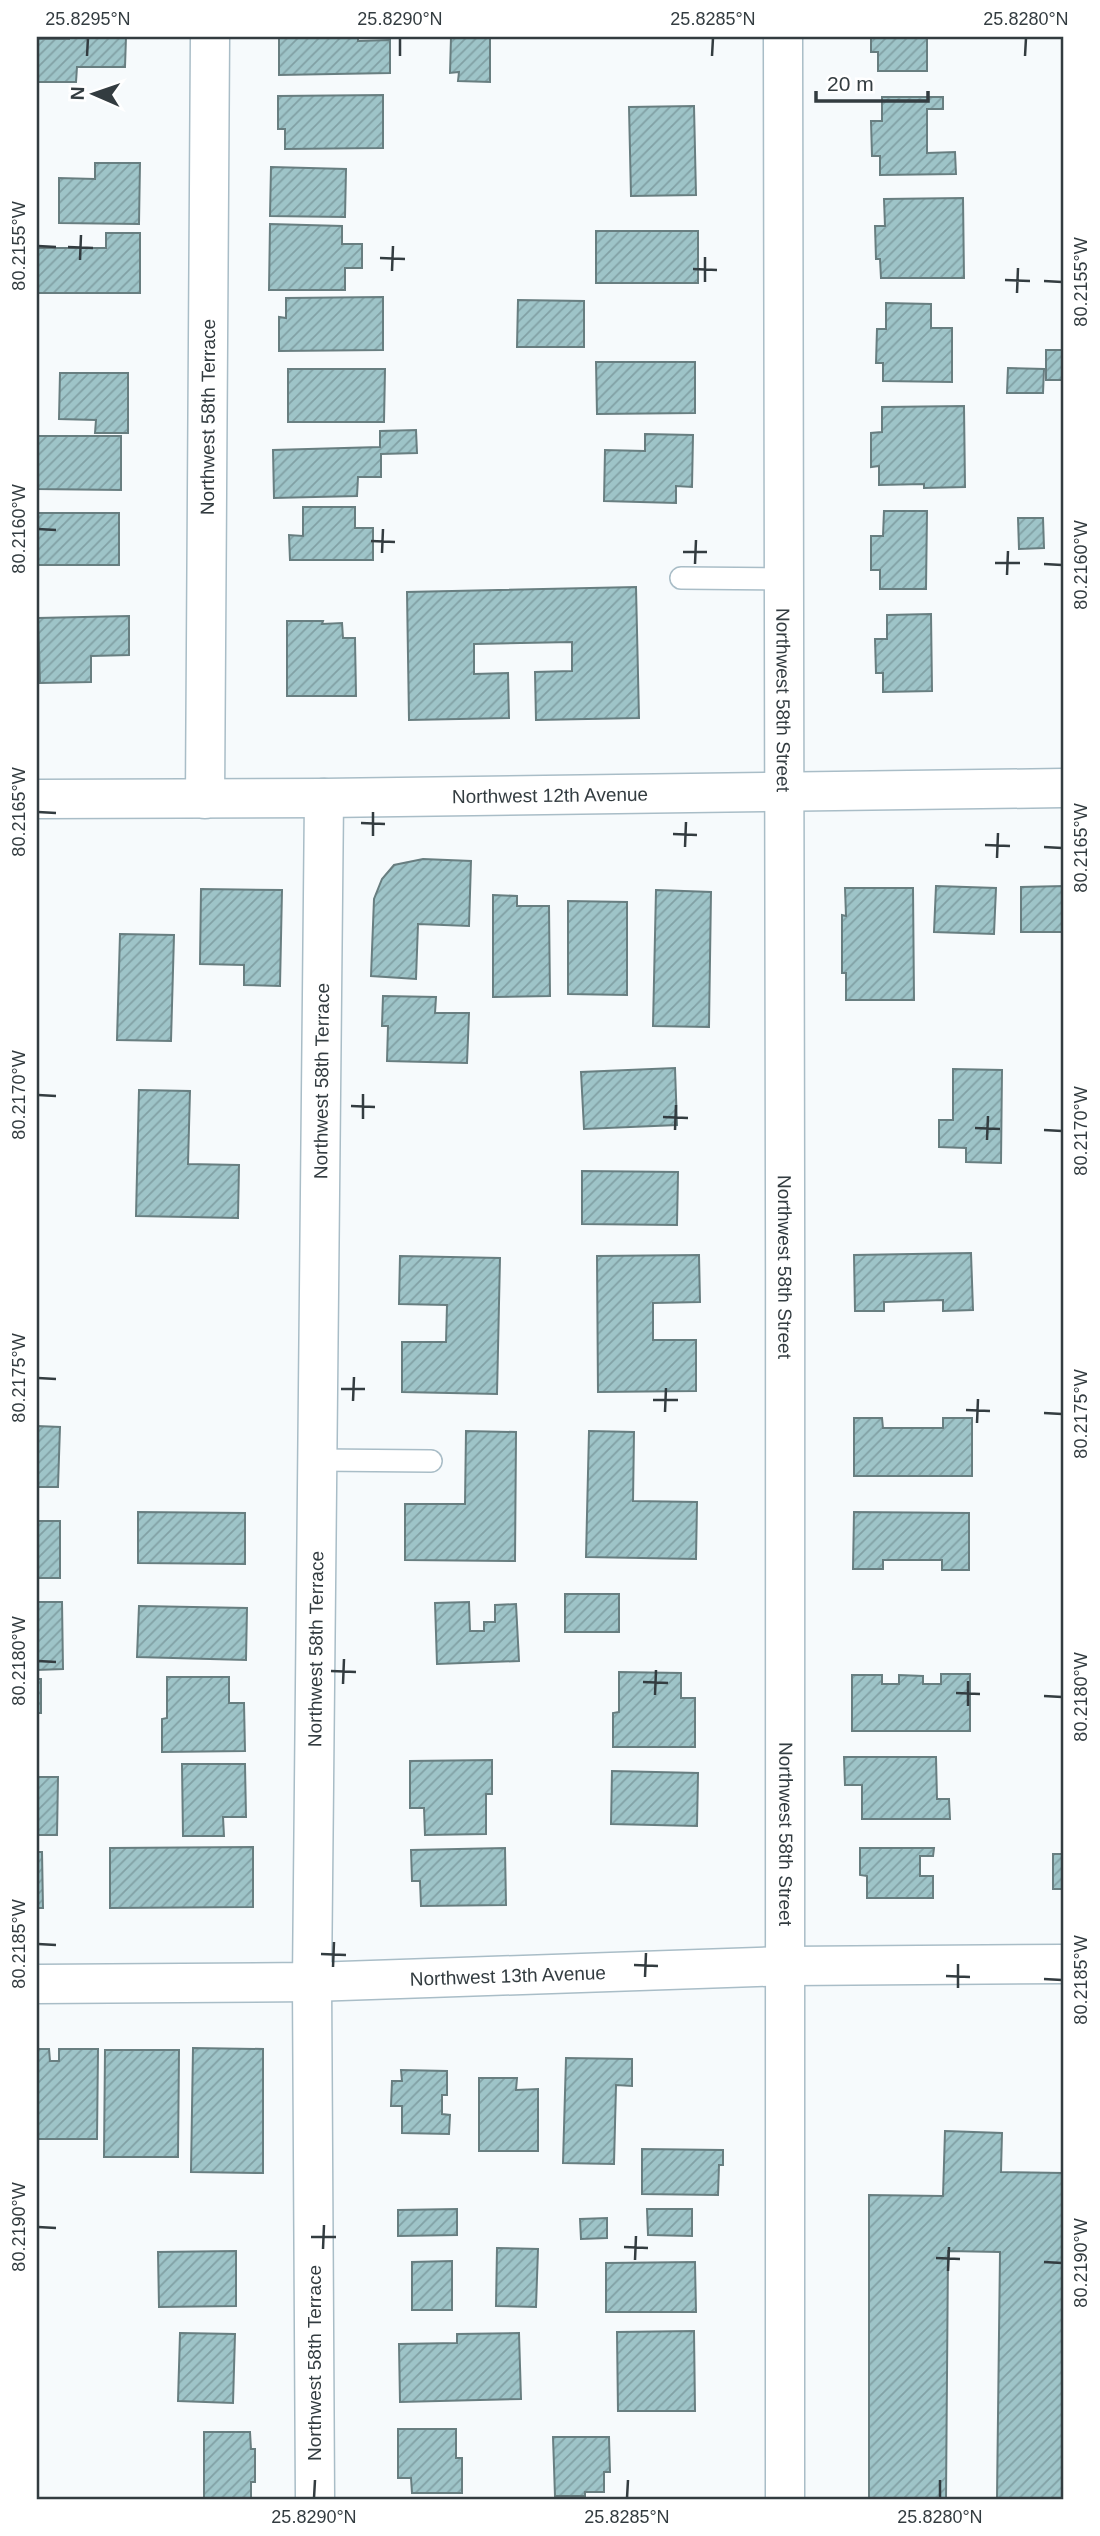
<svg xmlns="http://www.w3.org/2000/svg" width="1100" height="2536" font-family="Arial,sans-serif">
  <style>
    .building { fill: url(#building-hatch); stroke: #687e80; stroke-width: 2 }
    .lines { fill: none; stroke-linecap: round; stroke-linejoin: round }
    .service-casing { stroke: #a9bdc7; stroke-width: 24 }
    .minor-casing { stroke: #a9bdc7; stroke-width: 41 }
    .secondary-casing { stroke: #a9bdc7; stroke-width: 41 }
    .service { stroke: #fff; stroke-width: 21 }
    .minor { stroke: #fff; stroke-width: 38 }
    .secondary { stroke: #fff; stroke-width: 38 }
    .ticks { fill: none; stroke: #333c40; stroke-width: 2.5 }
    .labels { text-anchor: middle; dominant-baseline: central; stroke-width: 7; stroke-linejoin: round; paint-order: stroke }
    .street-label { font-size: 19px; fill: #333c40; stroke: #fff }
    .neatline { fill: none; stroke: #333c40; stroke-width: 2.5 }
    .ticks-label { font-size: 18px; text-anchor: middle; fill: #333c40 }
  </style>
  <defs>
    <pattern id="building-hatch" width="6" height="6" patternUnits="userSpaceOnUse" patternTransform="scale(1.75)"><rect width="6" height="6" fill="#9ec4c8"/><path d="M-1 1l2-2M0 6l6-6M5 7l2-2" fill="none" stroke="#81a0a4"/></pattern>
  </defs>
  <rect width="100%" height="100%" fill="#f6fafc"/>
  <g class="building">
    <polygon points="69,37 126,37 125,67 77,67 76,82 37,82 37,39 69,39"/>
    <polygon points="279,37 358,37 358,41 390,40 390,73 279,75"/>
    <polygon points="451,37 490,37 490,82 458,81 459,72 450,73"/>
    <polygon points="871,37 927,37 927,71 878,71 878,52 871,52"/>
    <polygon points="383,95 383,148 285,149 285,129 278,129 278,96"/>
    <polygon points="882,97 943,97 943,109 927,109 927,153 955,152 956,174 880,175 880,156 872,156 871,121 882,121"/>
    <polygon points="694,106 696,195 631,196 629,107"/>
    <polygon points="95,163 140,163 139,224 59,223 59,178 95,179"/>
    <polygon points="271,167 346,169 345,217 270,216"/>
    <polygon points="963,198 964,278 881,278 880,259 876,259 875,226 885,226 884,199"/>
    <polygon points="270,224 342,226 342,244 362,244 362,268 345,268 345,290 269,290"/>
    <rect x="596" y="231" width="102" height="52"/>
    <polygon points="106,233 140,233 140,293 37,293 37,248 106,248"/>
    <polygon points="383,297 383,350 279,351 279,317 286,318 286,298"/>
    <polygon points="518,300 584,301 584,347 517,347"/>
    <polygon points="886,303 931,304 931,328 952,328 952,382 883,381 883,363 876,363 877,329 886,329"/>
    <rect x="1046" y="350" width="17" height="30"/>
    <polygon points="596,362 695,362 695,413 597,414"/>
    <polygon points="1008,368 1044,369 1043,393 1007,393"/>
    <polygon points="288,369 385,369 384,422 288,422"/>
    <polygon points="60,373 128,373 128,433 95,433 96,420 59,419"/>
    <polygon points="964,406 965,487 924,488 924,484 879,485 879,466 871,467 871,433 882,432 882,407"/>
    <polygon points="416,430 417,453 381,454 381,477 358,477 357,496 274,498 273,450 380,447 380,431"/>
    <polygon points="645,434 693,435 692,487 676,486 676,503 604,501 605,450 645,451"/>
    <polygon points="37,436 121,436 121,490 37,489"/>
    <polygon points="303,507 355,507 355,528 373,528 373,560 290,560 289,535 303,536"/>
    <polygon points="884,511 927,511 926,589 880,589 880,570 871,570 871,536 883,536"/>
    <rect x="37" y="513" width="82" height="52"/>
    <polygon points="1018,518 1043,518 1044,548 1019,549"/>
    <polygon points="636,587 639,718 536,720 535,672 572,671 572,642 474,644 474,674 508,673 509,718 409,720 407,592"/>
    <polygon points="931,614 932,691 883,692 883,673 876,673 875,639 887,639 887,615"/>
    <polygon points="129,616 129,655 91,656 91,682 40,683 38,618"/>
    <polygon points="287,621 323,621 322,624 342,623 343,638 355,638 356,696 287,696"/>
    <polygon points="423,859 471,861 469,926 418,924 416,979 371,976 374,899 382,879 394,865"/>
    <polygon points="936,886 996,888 994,934 934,932"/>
    <polygon points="1063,886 1063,932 1021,932 1021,887"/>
    <polygon points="845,888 913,888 914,1000 846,1000 846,973 842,973 842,915 846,916"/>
    <polygon points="201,889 282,890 280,986 244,985 244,965 200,964"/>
    <polygon points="656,890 711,892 709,1027 653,1026"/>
    <polygon points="493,895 517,896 517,906 549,906 550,996 493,997"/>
    <polygon points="568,901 627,902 627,995 568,994"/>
    <polygon points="120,934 174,935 171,1041 117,1040"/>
    <polygon points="383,996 436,997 435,1013 469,1013 467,1063 387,1061 388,1026 382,1026"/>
    <polygon points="675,1068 677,1125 584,1129 581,1072"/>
    <polygon points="953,1069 1002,1070 1001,1163 966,1162 966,1148 939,1147 939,1120 953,1120"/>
    <polygon points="139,1090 190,1091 188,1164 239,1165 238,1218 136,1216"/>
    <polygon points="582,1171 678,1172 677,1225 582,1224"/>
    <polygon points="971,1253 973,1310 943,1311 943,1300 884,1302 884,1311 855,1311 854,1255"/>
    <polygon points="699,1255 700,1302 653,1303 653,1340 696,1340 696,1391 598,1392 597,1256"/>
    <polygon points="400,1256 500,1258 497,1394 402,1392 402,1342 446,1342 447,1305 399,1304"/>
    <polygon points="854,1418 882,1418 883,1428 943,1428 943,1418 972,1418 972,1476 854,1476"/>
    <polygon points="37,1426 60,1427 58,1487 37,1487"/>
    <polygon points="466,1431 516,1432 515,1561 405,1560 405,1504 465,1504"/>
    <polygon points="589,1431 634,1432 633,1501 697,1502 696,1559 586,1557"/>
    <polygon points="138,1512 245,1513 245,1564 138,1563"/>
    <polygon points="854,1512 969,1513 969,1570 942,1570 942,1560 883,1560 883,1569 853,1569"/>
    <rect x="37" y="1521" width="23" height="57"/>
    <rect x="565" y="1594" width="54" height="38"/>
    <polygon points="37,1602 62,1602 63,1669 37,1670"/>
    <polygon points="469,1602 470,1631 484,1631 484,1622 495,1622 495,1605 516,1604 519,1661 437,1664 435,1603"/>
    <polygon points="139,1606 247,1608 246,1660 137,1657"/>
    <polygon points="619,1672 681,1673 681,1698 695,1698 695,1747 613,1747 613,1713 619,1712"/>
    <polygon points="941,1674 970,1674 970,1731 852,1731 852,1675 882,1675 882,1684 899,1684 899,1675 923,1676 923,1684 941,1684"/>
    <polygon points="167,1677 229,1677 229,1703 244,1703 245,1751 162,1752 162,1719 167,1718"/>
    <rect x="37" y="1679" width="4" height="34"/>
    <polygon points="844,1757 936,1757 937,1799 949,1799 950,1819 862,1819 862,1785 845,1785"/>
    <polygon points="492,1760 492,1794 486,1794 486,1834 425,1835 424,1808 410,1808 410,1761"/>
    <polygon points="182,1764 245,1764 246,1817 223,1817 224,1836 183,1836"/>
    <polygon points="612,1771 698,1773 697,1826 611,1824"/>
    <polygon points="37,1777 58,1777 57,1835 37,1835"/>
    <polygon points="253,1847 253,1907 110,1908 110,1848"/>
    <polygon points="505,1848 506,1905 421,1906 420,1881 412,1881 411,1850"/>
    <polygon points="860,1848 934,1848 933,1856 920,1856 920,1876 933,1876 933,1898 867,1898 867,1876 860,1875"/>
    <polygon points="37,1852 42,1852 43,1908 37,1908"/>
    <rect x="1053" y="1854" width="10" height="35"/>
    <polygon points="193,2048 263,2049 263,2173 191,2172"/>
    <polygon points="37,2049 49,2049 50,2061 59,2061 59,2049 98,2049 97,2139 37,2139"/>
    <polygon points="105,2050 179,2050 178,2157 104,2157"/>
    <polygon points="566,2058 632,2059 632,2086 616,2085 614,2164 563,2163"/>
    <polygon points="401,2070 447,2071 447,2095 442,2095 442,2114 450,2115 449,2134 402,2133 402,2106 391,2106 392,2081 402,2081"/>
    <polygon points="479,2078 517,2078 516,2090 538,2089 538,2151 479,2151"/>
    <polygon points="945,2131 1002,2133 1001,2172 1063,2173 1063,2499 997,2499 1000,2252 948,2251 946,2499 869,2499 869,2195 943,2196"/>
    <polygon points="642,2149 723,2150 723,2165 719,2165 718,2195 642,2194"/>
    <polygon points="457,2209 457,2235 398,2236 398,2210"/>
    <polygon points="647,2209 692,2209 692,2236 648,2235"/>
    <polygon points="607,2218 607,2238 581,2239 580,2219"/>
    <polygon points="497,2248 538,2249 536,2307 496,2306"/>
    <polygon points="236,2251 236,2306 159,2307 158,2252"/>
    <polygon points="452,2261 452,2310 412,2310 412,2262"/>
    <polygon points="695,2262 696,2312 606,2312 606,2263"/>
    <polygon points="694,2331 695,2411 618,2411 617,2332"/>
    <polygon points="180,2333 235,2334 233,2403 178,2401"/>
    <polygon points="519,2333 521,2399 400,2402 399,2344 457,2343 457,2334"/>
    <polygon points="398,2429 456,2429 456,2458 462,2458 462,2493 412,2493 411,2478 398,2478"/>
    <polygon points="204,2432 250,2432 251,2449 255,2449 255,2482 251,2482 251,2499 204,2499"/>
    <polygon points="553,2437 609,2437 610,2472 604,2472 604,2492 585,2492 585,2496 555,2496"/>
  </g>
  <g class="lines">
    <g class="service-casing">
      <g id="service">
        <polyline points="681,578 782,579"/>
        <polyline points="318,1460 431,1461"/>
      </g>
    </g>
    <g class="minor-casing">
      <g id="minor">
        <path id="s1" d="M783,37C782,858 789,1678 785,2499"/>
        <path id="s2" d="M205,799L210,37"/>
        <path id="s3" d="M37,1984L312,1982L788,1966L1063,1964"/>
        <path id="s4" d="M315,2499L312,1982L324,798"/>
      </g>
    </g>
    <g class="secondary-casing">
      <g id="secondary">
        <path id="s5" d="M37,799L324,798L1063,788"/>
      </g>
    </g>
    <use href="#service" class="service"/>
    <use href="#minor" class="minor"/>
    <use href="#secondary" class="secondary"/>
  </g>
  <path class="ticks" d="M87,56L88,38M400,56V38M712,56L713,38M1025,56L1026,38M38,246L56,247M68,247L93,248M380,258L405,259M80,260L81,235M693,269L717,270M392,271L393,246M1005,280L1030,281M1044,281L1062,282M705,282V257M1017,293L1018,268M38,529L56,530M371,541L395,542M683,552H707M382,553L383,529M995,563H1020M695,564L696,540M1044,564L1062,565M1007,575L1008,551M38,812L56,813M361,823L385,824M673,834L697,835M373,836V812M985,845L1010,846M685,847L686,822M1044,847L1062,848M997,858L998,833M38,1095L56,1096M351,1106L375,1107M663,1117L688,1118M363,1119V1094M975,1128L1000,1129M675,1130L676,1105M1044,1130L1062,1131M987,1140L988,1116M38,1378L56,1379M341,1389H365M653,1400H678M353,1401L354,1377M966,1410L990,1411M665,1412L666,1388M1044,1413L1062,1414M977,1423L978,1399M38,1661L56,1662M331,1671L356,1672M643,1682L668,1683M343,1684L344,1659M956,1693L980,1694M655,1695L656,1670M1044,1696L1062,1697M968,1706V1681M38,1944L56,1945M321,1954L346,1955M634,1965L658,1966M333,1967L334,1942M946,1976L970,1977M645,1977L646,1953M1044,1979L1062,1980M958,1988V1964M38,2227L56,2228M311,2237H336M624,2247L648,2248M323,2249L324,2225M936,2258L960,2259M635,2260L636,2236M1044,2262L1062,2263M948,2271L949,2247M314,2498L315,2480M627,2498L628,2480M940,2498V2480"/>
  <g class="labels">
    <g class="street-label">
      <text stroke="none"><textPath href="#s2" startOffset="382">Northwest 58th Terrace</textPath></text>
      <text stroke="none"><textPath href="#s1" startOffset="663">Northwest 58th Street</textPath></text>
      <text stroke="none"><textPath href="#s5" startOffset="513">Northwest 12th Avenue</textPath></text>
      <text stroke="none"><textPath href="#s4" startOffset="1418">Northwest 58th Terrace</textPath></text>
      <text stroke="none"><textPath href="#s1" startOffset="1230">Northwest 58th Street</textPath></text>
      <text stroke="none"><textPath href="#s4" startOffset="850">Northwest 58th Terrace</textPath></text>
      <text stroke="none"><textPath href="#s1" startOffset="1797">Northwest 58th Street</textPath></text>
      <text stroke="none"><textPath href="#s3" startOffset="471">Northwest 13th Avenue</textPath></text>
      <text transform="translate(314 2363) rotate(-90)">Northwest 58th Terrace</text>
    </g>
  </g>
  <rect width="1100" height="2536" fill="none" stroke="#ffffff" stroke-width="77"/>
  <g transform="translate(94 94) rotate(272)" stroke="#ffffff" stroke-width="5" paint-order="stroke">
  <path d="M0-5L12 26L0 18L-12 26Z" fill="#333c40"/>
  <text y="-10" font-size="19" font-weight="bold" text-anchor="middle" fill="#333c40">N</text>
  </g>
  <path d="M816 91v10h112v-10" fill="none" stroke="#333c40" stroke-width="3.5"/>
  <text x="827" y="91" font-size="21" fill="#333c40" stroke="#ffffff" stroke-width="5" paint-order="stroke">20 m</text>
  <rect x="38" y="38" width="1024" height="2460" class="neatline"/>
  <g class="ticks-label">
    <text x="88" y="25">25.8295°N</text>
    <text x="400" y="25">25.8290°N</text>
    <text x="713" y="25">25.8285°N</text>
    <text x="1026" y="25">25.8280°N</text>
    <text transform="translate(19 246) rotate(-90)" y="6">80.2155°W</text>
    <text transform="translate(1081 282) rotate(-90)" y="6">80.2155°W</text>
    <text transform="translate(19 529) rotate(-90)" y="6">80.2160°W</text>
    <text transform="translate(1081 565) rotate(-90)" y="6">80.2160°W</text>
    <text transform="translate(19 812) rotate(-90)" y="6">80.2165°W</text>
    <text transform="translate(1081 848) rotate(-90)" y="6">80.2165°W</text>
    <text transform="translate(19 1095) rotate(-90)" y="6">80.2170°W</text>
    <text transform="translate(1081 1131) rotate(-90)" y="6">80.2170°W</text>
    <text transform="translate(19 1378) rotate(-90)" y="6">80.2175°W</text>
    <text transform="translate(1081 1414) rotate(-90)" y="6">80.2175°W</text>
    <text transform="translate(19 1661) rotate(-90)" y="6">80.2180°W</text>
    <text transform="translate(1081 1697) rotate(-90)" y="6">80.2180°W</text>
    <text transform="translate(19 1944) rotate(-90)" y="6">80.2185°W</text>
    <text transform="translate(1081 1980) rotate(-90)" y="6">80.2185°W</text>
    <text transform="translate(19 2227) rotate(-90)" y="6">80.2190°W</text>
    <text transform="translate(1081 2263) rotate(-90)" y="6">80.2190°W</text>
    <text x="314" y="2523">25.8290°N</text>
    <text x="627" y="2523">25.8285°N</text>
    <text x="940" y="2523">25.8280°N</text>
  </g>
</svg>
